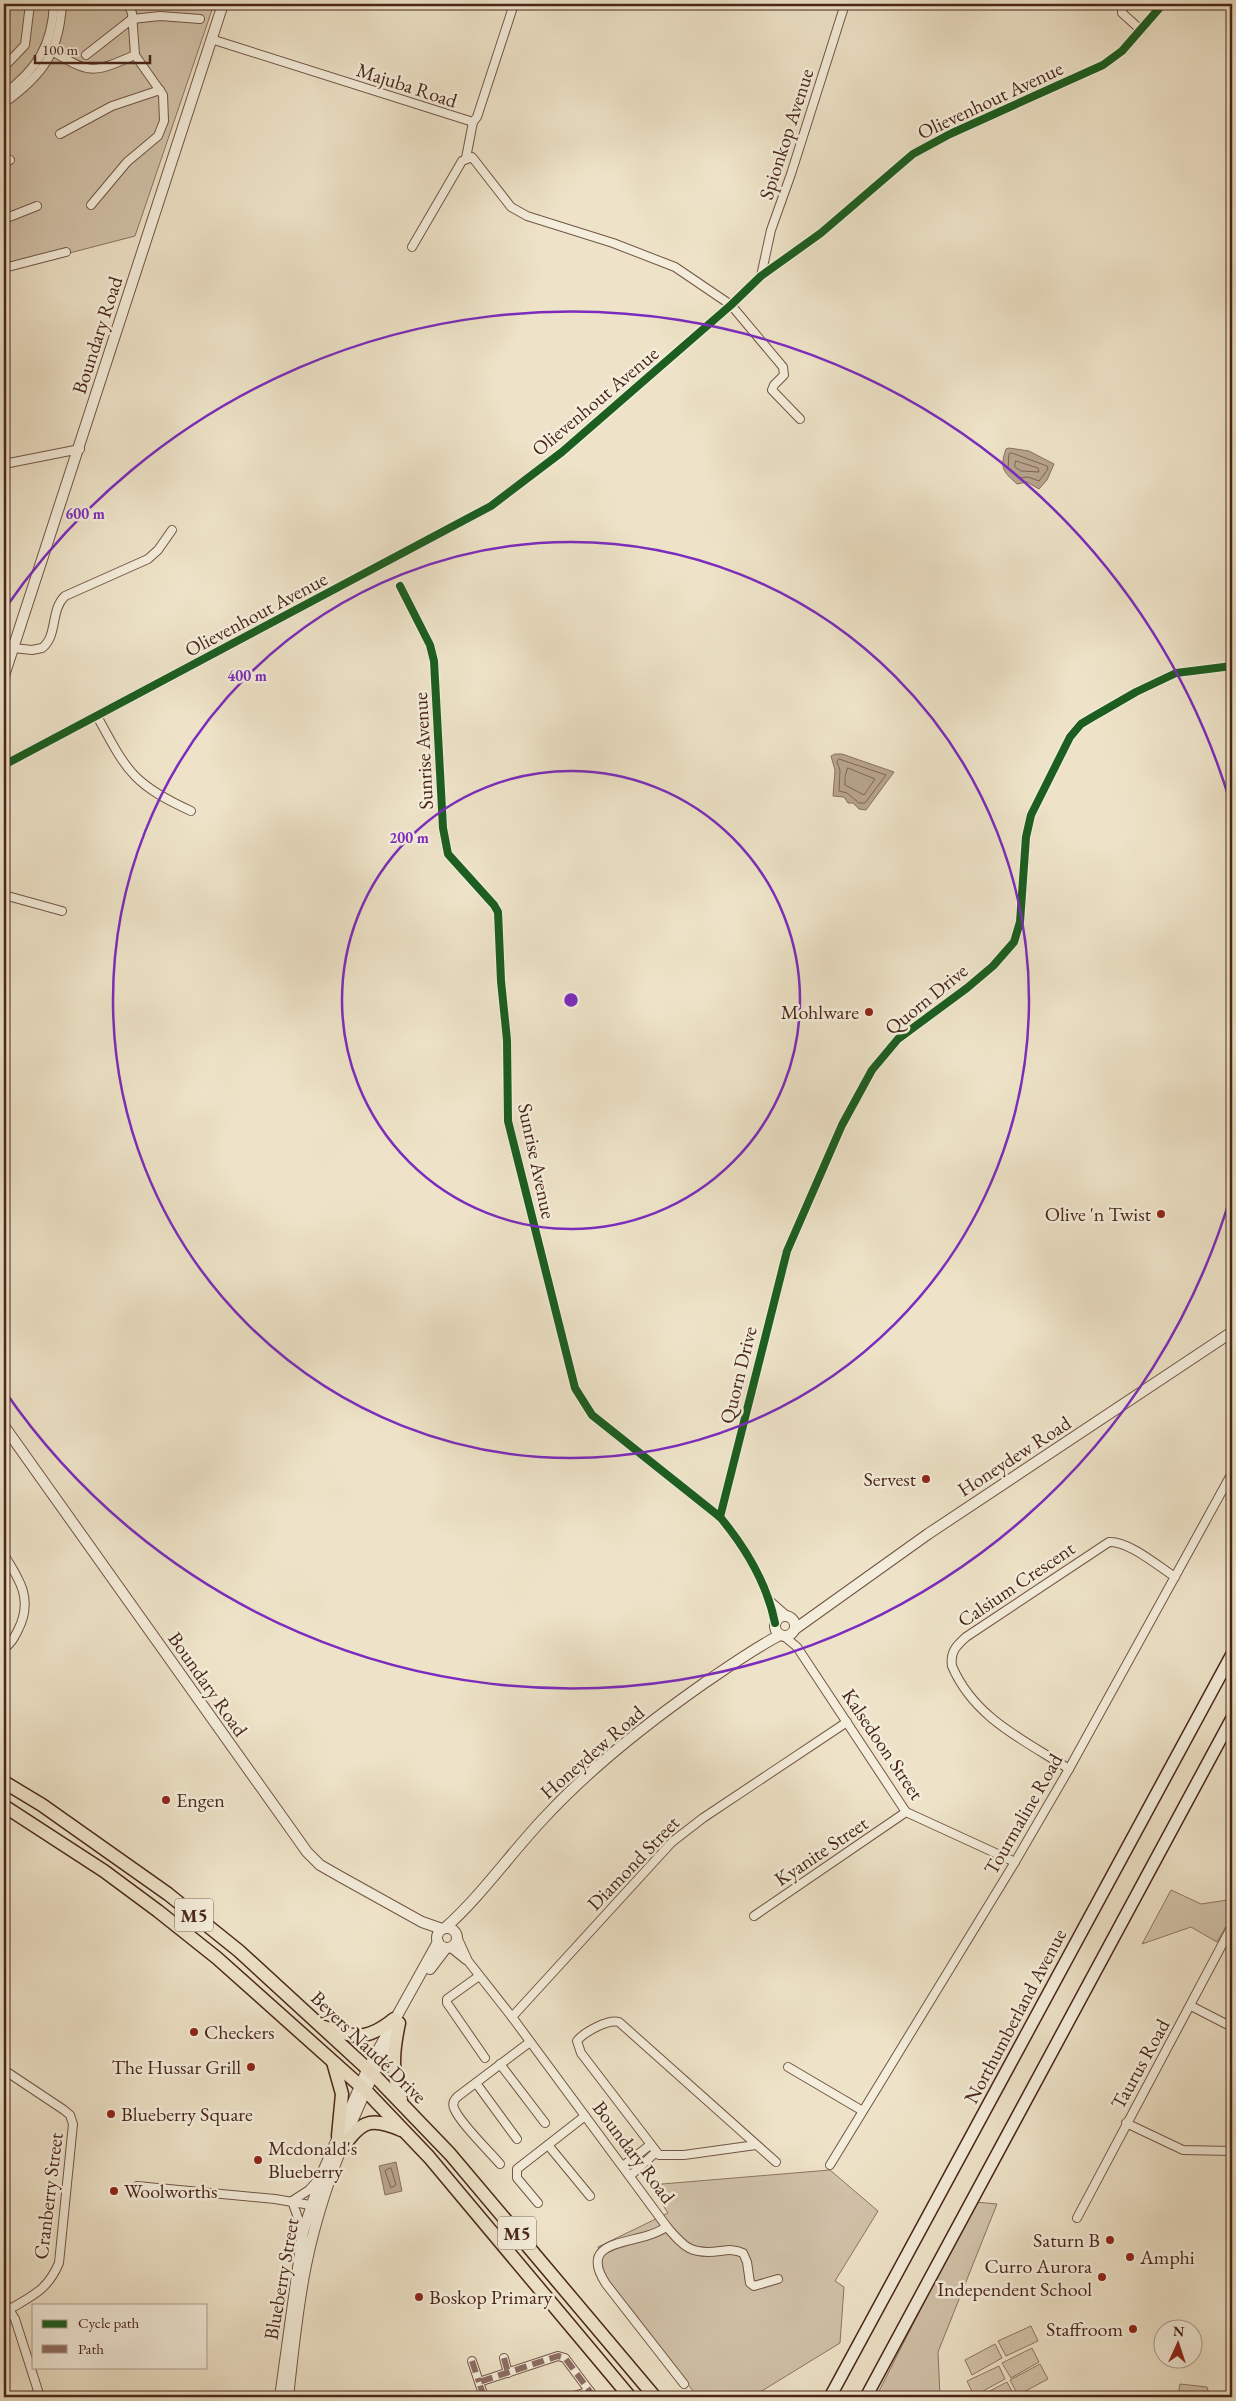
<svg xmlns="http://www.w3.org/2000/svg" width="1236" height="2401" font-family="'EB Garamond',serif">
  <style>
    .green { fill: #d2c3aa; stroke: #8e7462 }
    .water { fill: #b6a38c; stroke: #8a715e }
    .lines { fill: none; stroke-linecap: round; stroke-linejoin: round }
    .shore { stroke: #806452; stroke-width: 1 }
    .minor-casing { stroke: #725545; stroke-width: 10 }
    .tertiary-casing { stroke: #725545; stroke-width: 12 }
    .secondary-casing { stroke: #492619; stroke-width: 14 }
    .primary-casing { stroke: #492619; stroke-width: 15 }
    .minor { stroke: #f4eddb; stroke-width: 8 }
    .tertiary { stroke: #f4eddb; stroke-width: 10 }
    .secondary { stroke: #f4eddb; stroke-width: 11 }
    .primary { stroke: #eee3c8; stroke-width: 12 }
    .quiet { stroke: #8d6e63; stroke-width: 6; stroke-dasharray: 12 6; stroke-linecap: butt }
    .cycleway-casing { stroke: #f4eddb; stroke-width: 11 }
    .cycleway { stroke: #1b5e20; stroke-width: 8 }
    .ring { fill: none; stroke: #7b2cbf; stroke-width: 2.5 }
    .poi-dot { fill: #8f2418; stroke: #f4eddb; stroke-width: 2 }
    .labels { text-anchor: middle; dominant-baseline: central; stroke-width: 5; stroke-linejoin: round; paint-order: stroke }
    .shield { fill: #f4eddb; stroke: #7c6253; stroke-width: 1 }
    .shield-label { font-size: 19px; font-weight: bold; fill: #492619 }
    .street-label { font-size: 20px; fill: #492619; stroke: #f4eddb }
    .poi-label { font-size: 20px; fill: #492619; stroke: #f4eddb; text-anchor: end }
    .centre { fill: #7b2cbf; stroke: #f4eddb; stroke-width: 2.5 }
    .ring-label { font-size: 15px; text-anchor: middle; font-weight: bold; fill: #7b2cbf; stroke: #f4eddb; stroke-width: 5; stroke-linejoin: round; paint-order: stroke }
  </style>
  <rect width="100%" height="100%" fill="#eee3c8"/>
  <filter id="stains"><feTurbulence type="fractalNoise" baseFrequency=".004" numOctaves="4"/><feColorMatrix values="0 0 0 0 .2 0 0 0 0 .09 0 0 0 0 .02 0 0 0 .5 -.17"/></filter>
  <radialGradient id="worn" r=".72"><stop offset=".6" stop-color="#630" stop-opacity="0"/><stop offset="1" stop-color="#630" stop-opacity=".3"/></radialGradient>
  <g class="green">
    <polygon points="4,4 214,4 135,236 4,270"/>
    <polygon points="1171,1890 1201,1904 1228,1900 1232,1893 1232,1916 1217,1942 1191,1927 1142,1944"/>
    <polygon points="830,2170 878,2211 835,2281 844,2287 840,2343 752,2397 698,2397 603,2277 598,2247 668,2213 650,2185"/>
    <polygon points="975,2202 997,2204 938,2352 940,2397 876,2397"/>
    <polygon points="1031,2326 1038,2341 1006,2356 998,2341"/>
    <polygon points="995,2344 1002,2358 972,2375 965,2360"/>
    <polygon points="1032,2348 1039,2362 1011,2378 1002,2363"/>
    <polygon points="1040,2364 1048,2379 1018,2395 1010,2380"/>
    <polygon points="999,2366 1005,2379 974,2396 967,2381"/>
    <polygon points="1007,2382 1015,2397 978,2397"/>
    <polygon points="1180,2384 1207,2387 1210,2397 1098,2397 1097,2395 1178,2396"/>
  </g>
  <g class="water">
    <path d="M1009,448L1029,451L1054,464L1047,480L1039,489L1027,482L1017,484C1004,472 999,469 1006,449Z"/>
    <polygon points="835,754 842,754 894,772 866,810 859,809 853,803 848,803 844,797 833,796 835,770 831,756"/>
    <polygon points="396,2162 402,2191 385,2195 379,2166"/>
  </g>
  <g class="lines">
    <g class="shore">
      <polygon points="1012,453 1047,466 1048,469 1039,481 1028,477 1019,478 1008,469 1009,454"/>
      <polygon points="1016,461 1038,468 1039,472 1021,471 1015,467"/>
      <polygon points="839,759 886,775 865,803 859,803 847,793 839,791 840,770 837,762"/>
      <polygon points="848,768 875,779 864,795 845,785 845,777"/>
      <polygon points="391,2168 396,2185 391,2188 385,2171"/>
    </g>
    <g class="minor-casing">
      <g id="minor">
        <polyline points="1128,4 1122,9 1122,13 1141,30"/>
        <polyline points="211,39 473,122 477,117 514,4"/>
        <path d="M50,50C91,74 91,74 135,55"/>
        <polyline points="86,55 132,19 160,16 200,19"/>
        <polyline points="4,67 25,45 30,4"/>
        <path d="M4,94C37,69 52,46 54,4"/>
        <path d="M4,103C43,75 59,53 62,4"/>
        <polyline points="60,134 112,106 160,90"/>
        <polyline points="466,158 473,122"/>
        <polyline points="4,163 10,160"/>
        <polyline points="91,205 127,162 158,136 164,121 163,95 135,55 132,13 128,4"/>
        <polyline points="4,219 37,206"/>
        <polyline points="412,247 462,161 472,157 511,207 527,216 613,243 675,267 731,305 783,367 784,375 774,385 772,390 800,419"/>
        <polyline points="4,268 66,252"/>
        <polyline points="761,276 771,230 791,174 845,4"/>
        <polyline points="4,464 80,449"/>
        <path d="M400,586L430,645L434,661L443,828L448,854L494,905L498,912L501,981L507,1040L508,1121L575,1388L592,1415L720,1517C745,1547 767,1584 775,1623"/>
        <path d="M13,648L32,650L42,648C58,636 50,610 65,596L148,559L158,550L172,530"/>
        <path d="M97,716C127,771 132,784 191,811"/>
        <polyline points="4,765 491,506 562,452 731,305 761,276 821,233 913,154 950,134 1103,65 1122,51 1163,4"/>
        <polyline points="4,895 62,911"/>
        <polyline points="720,1517 787,1251 842,1125 872,1070 898,1039 967,988 993,966 1014,942 1020,922 1026,837 1031,815 1070,737 1081,724 1091,718 1136,692 1176,673 1232,666"/>
        <path d="M4,1555C21,1581 33,1601 18,1630C14,1638 11,1644 4,1648"/>
        <polyline points="771,1602 787,1616"/>
        <polyline points="785,1637 797,1647 906,1812 1015,1862"/>
        <path d="M1069,1769C1024,1740 974,1718 952,1666C950,1652 956,1646 966,1637L1109,1542C1129,1541 1158,1566 1175,1577"/>
        <polyline points="754,1916 906,1812"/>
        <path d="M458,1939L468,1961L512,2017L667,2227C661,2230 656,2233 649,2235C623,2244 579,2243 606,2284L684,2384"/>
        <polyline points="451,1948 466,1960"/>
        <polyline points="479,1976 447,1999 447,2003 485,2058"/>
        <polyline points="1191,2006 1232,2027"/>
        <polyline points="512,2017 672,1842 703,1818 847,1722"/>
        <polyline points="500,2064 545,2123"/>
        <polyline points="788,2067 861,2110"/>
        <path d="M4,2070L64,2110L70,2115L73,2124L59,2263C48,2289 34,2295 10,2309"/>
        <polyline points="476,2083 517,2139"/>
        <polyline points="1126,2123 1183,2150 1232,2151"/>
        <polyline points="548,2145 590,2196"/>
        <path d="M756,2145L684,2155H659L581,2053L577,2041C584,2032 608,2019 619,2022L776,2162"/>
        <path d="M500,2164C489,2151 459,2122 454,2108C452,2103 454,2100 457,2097L530,2042"/>
        <polyline points="830,2165 1015,1862 1069,1769 1232,1473"/>
        <polyline points="623,2166 650,2145"/>
        <polyline points="630,2176 656,2152"/>
        <polyline points="137,2186 275,2199 316,2206"/>
        <polyline points="538,2203 517,2178 517,2169 585,2116"/>
        <polyline points="1077,2218 1232,1926"/>
        <path d="M667,2227C684,2247 691,2255 720,2251C728,2250 735,2249 743,2253L747,2262L750,2283L754,2286L778,2279"/>
        <polyline points="303,2232 292,2201 309,2190 317,2181"/>
        <polyline points="4,2301 15,2319 40,2397"/>
        <polyline points="504,2358 508,2373"/>
        <polyline points="472,2361 479,2382"/>
        <polyline points="484,2397 479,2382 558,2356 565,2358 594,2397"/>
        <polyline points="571,2397 590,2391"/>
      </g>
    </g>
    <g class="tertiary-casing">
      <g id="tertiary">
        <polyline points="4,676 223,4"/>
        <polyline points="4,1426 307,1852 320,1865 341,1877 422,1922 442,1929"/>
        <circle cx="785" cy="1626" r="10"/>
        <polyline points="795,1629 928,1534 1232,1332"/>
        <circle cx="447" cy="1938" r="10"/>
        <path d="M445,1928C482,1895 510,1854 544,1818C591,1767 646,1724 703,1684C728,1667 753,1649 780,1635"/>
        <polyline points="430,1969 446,1948"/>
        <polyline points="280,2397 303,2232 322,2174 367,2070 438,1942"/>
        <path d="M288,2397C293,2353 297,2309 306,2265C322,2186 355,2110 391,2038"/>
      </g>
    </g>
    <g class="secondary-casing">
      <g id="secondary">
        <polyline points="830,2397 1232,1654"/>
        <polyline points="866,2397 1232,1718"/>
      </g>
    </g>
    <g class="primary-casing">
      <g id="primary">
        <polyline points="4,1782 42,1805 168,1894 239,1951 373,2074 450,2154 655,2397"/>
        <polyline points="4,1806 104,1871 158,1911 217,1958 366,2091 429,2157 630,2397"/>
        <path d="M399,2023C393,2051 391,2072 401,2099"/>
        <path d="M324,2027C355,2038 367,2041 394,2019"/>
        <polyline points="333,2062 342,2094 338,2136"/>
        <path d="M340,2151C361,2123 367,2115 401,2130"/>
      </g>
    </g>
    <use href="#minor" class="minor"/>
    <use href="#tertiary" class="tertiary"/>
    <use href="#secondary" class="secondary"/>
    <use href="#primary" class="primary"/>
    <g class="quiet">
      <polyline points="504,2358 508,2373"/>
      <polyline points="472,2361 479,2382"/>
      <polyline points="484,2397 479,2382 558,2356 565,2358 594,2397"/>
      <polyline points="571,2397 590,2391"/>
    </g>
    <g class="cycleway-casing">
      <g id="cycleway">
        <path d="M400,586L430,645L434,661L443,828L448,854L494,905L498,912L501,981L507,1040L508,1121L575,1388L592,1415L720,1517C745,1547 767,1584 775,1623"/>
        <polyline points="4,765 491,506 562,452 731,305 761,276 821,233 913,154 950,134 1103,65 1122,51 1163,4"/>
        <polyline points="720,1517 787,1251 842,1125 872,1070 898,1039 967,988 993,966 1014,942 1020,922 1026,837 1031,815 1070,737 1081,724 1091,718 1136,692 1176,673 1232,666"/>
      </g>
    </g>
    <use href="#cycleway" class="cycleway"/>
  </g>
  <g class="ring">
    <circle cx="571" cy="1000" r="229"/>
    <circle cx="571" cy="1000" r="458"/>
    <path d="M1231 1195A688 688 0 0 1 4 1390M4 610A688 688 0 0 1 1231 805"/>
  </g>
  <g class="poi-dot">
    <circle cx="869" cy="1012" r="5"/>
    <circle cx="1161" cy="1214" r="5"/>
    <circle cx="926" cy="1479" r="5"/>
    <circle cx="166" cy="1800" r="5"/>
    <circle cx="194" cy="2032" r="5"/>
    <circle cx="251" cy="2067" r="5"/>
    <circle cx="111" cy="2114" r="5"/>
    <circle cx="258" cy="2160" r="5"/>
    <circle cx="114" cy="2191" r="5"/>
    <circle cx="1110" cy="2240" r="5"/>
    <circle cx="1130" cy="2257" r="5"/>
    <circle cx="1102" cy="2277" r="5"/>
    <circle cx="419" cy="2297" r="5"/>
    <circle cx="1133" cy="2329" r="5"/>
  </g>
  <g class="labels">
    <g class="shield">
      <rect x="175" y="1898.5" width="38" height="33" rx="4"/>
      <rect x="498" y="2216.5" width="38" height="33" rx="4"/>
    </g>
    <g class="shield-label">
      <text x="194" y="1915">M5</text>
      <text x="517" y="2233">M5</text>
    </g>
    <g class="street-label">
      <text transform="translate(407 85) rotate(18)">Majuba Road</text>
      <text transform="translate(990 100) rotate(-25)">Olievenhout Avenue</text>
      <text transform="translate(786 134) rotate(-72)">Spionkop Avenue</text>
      <text transform="translate(97 335) rotate(-72)">Boundary Road</text>
      <text transform="translate(595 401) rotate(-40)">Olievenhout Avenue</text>
      <text transform="translate(256 614) rotate(-28)">Olievenhout Avenue</text>
      <text transform="translate(423 751) rotate(-93)">Sunrise Avenue</text>
      <text transform="translate(926 999) rotate(-39)">Quorn Drive</text>
      <text transform="translate(537 1161) rotate(78)">Sunrise Avenue</text>
      <text transform="translate(738 1375) rotate(-76)">Quorn Drive</text>
      <text transform="translate(1014 1456) rotate(-33)">Honeydew Road</text>
      <text transform="translate(1016 1584) rotate(-34)">Calsium Crescent</text>
      <text transform="translate(208 1684) rotate(55)">Boundary Road</text>
      <text transform="translate(883 1744) rotate(56)">Kalsedoon Street</text>
      <text transform="translate(592 1752) rotate(-41)">Honeydew Road</text>
      <text transform="translate(1023 1814) rotate(-60)">Tourmaline Road</text>
      <text transform="translate(821 1851) rotate(-34)">Kyanite Street</text>
      <text transform="translate(633 1863) rotate(-46)">Diamond Street</text>
      <text transform="translate(1015 2016) rotate(-62)">Northumberland Avenue</text>
      <text transform="translate(369 2047) rotate(44)">Beyers Naudé Drive</text>
      <text transform="translate(1140 2064) rotate(-61)">Taurus Road</text>
      <text transform="translate(634 2152) rotate(53)">Boundary Road</text>
      <text transform="translate(48 2196) rotate(-83)">Cranberry Street</text>
      <text transform="translate(281 2279) rotate(-80)">Blueberry Street</text>
    </g>
    <g class="poi-label">
      <text x="859" y="1012">Mohlware</text>
      <text x="1151" y="1214">Olive 'n Twist</text>
      <text x="916" y="1479">Servest</text>
      <text x="176" y="1800" text-anchor="start">Engen</text>
      <text x="204" y="2032" text-anchor="start">Checkers</text>
      <text x="241" y="2067">The Hussar Grill</text>
      <text x="121" y="2114" text-anchor="start">Blueberry Square</text>
      <text x="268" y="2148" text-anchor="start">Mcdonald's<tspan x="268" dy="23">Blueberry</tspan></text>
      <text x="124" y="2191" text-anchor="start">Woolworths</text>
      <text x="1100" y="2240">Saturn B</text>
      <text x="1140" y="2257" text-anchor="start">Amphi</text>
      <text x="1092" y="2266">Curro Aurora<tspan x="1092" dy="23">Independent School</tspan></text>
      <text x="429" y="2297" text-anchor="start">Boskop Primary</text>
      <text x="1123" y="2329">Staffroom</text>
    </g>
  </g>
  <circle cx="571" cy="1000" r="8" class="centre"/>
  <g class="ring-label">
    <text x="85" y="519">600 m</text>
    <text x="247" y="681">400 m</text>
    <text x="409" y="843">200 m</text>
  </g>
  <rect width="1236" height="2401" fill="none" stroke="#eee3c8" stroke-width="20"/>
  <rect x="5" y="5" width="1226" height="2391" fill="none" stroke="#492619" stroke-width="2.5"/>
  <rect x="10" y="10" width="1216" height="2381" fill="none" stroke="#492619"/>
  <rect x="32" y="2304" width="175" height="65" fill="#f4eddb" stroke="#b09d8d"/>
  <rect x="42" y="2320" width="25" height="8" fill="#1b5e20" stroke="#b09d8d"/>
  <text x="78" y="2328" font-size="15" fill="#492619">Cycle path</text>
  <rect x="42" y="2345" width="25" height="8" fill="#8d6e63" stroke="#b09d8d"/>
  <text x="78" y="2354" font-size="15" fill="#492619">Path</text>
  <g transform="translate(1178 2344) rotate(3)"><circle r="24" fill="#f4eddb" stroke="#b09d8d"/>
  <path d="M0-4L9 19L0 12L-9 19Z" fill="#8f2418"/>
  <text y="-8" font-size="14" font-weight="bold" text-anchor="middle" fill="#492619">N</text>
  </g>
  <path d="M35 55v8h115v-8" fill="none" stroke="#492619" stroke-width="2.5"/>
  <text x="42" y="55" font-size="15" fill="#492619" stroke="#f4eddb" stroke-width="4" paint-order="stroke">100 m</text>
  <rect width="100%" height="100%" filter="url(#stains)"/>
  <rect width="100%" height="100%" fill="url(#worn)"/>
</svg>
